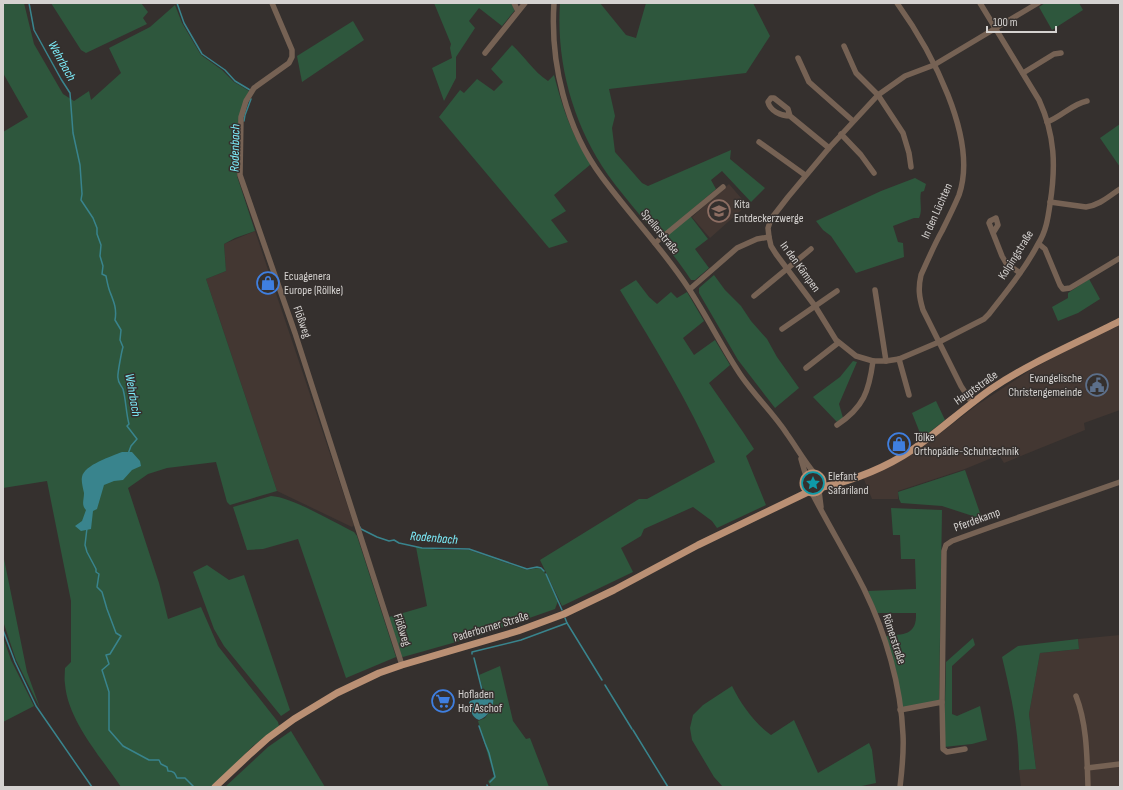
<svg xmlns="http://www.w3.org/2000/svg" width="1123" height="790" font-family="'Sofia Sans Condensed',sans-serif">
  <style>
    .built { fill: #433732 }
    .green { fill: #2e573d }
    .water { fill: #39848d }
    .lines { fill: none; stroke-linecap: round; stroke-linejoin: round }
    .stream { stroke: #39848d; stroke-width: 1.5 }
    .minor { stroke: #766254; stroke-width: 5.5 }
    .major { stroke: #ba9074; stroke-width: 7 }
    .labels { text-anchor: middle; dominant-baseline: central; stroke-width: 3; stroke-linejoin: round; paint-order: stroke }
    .poi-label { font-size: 12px; fill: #d5d2d0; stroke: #35302e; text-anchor: start }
    .street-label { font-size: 12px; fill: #d5d2d0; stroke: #35302e }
    .water-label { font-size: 13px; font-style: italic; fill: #7deffd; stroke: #35302e }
  </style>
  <rect width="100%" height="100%" fill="#35302e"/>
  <g class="built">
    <polygon points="729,184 747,205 710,238 692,217"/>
    <polygon points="255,231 354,525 352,527 277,491 206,279 226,271 224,244"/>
    <polygon points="1120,322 1120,410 1084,423 1085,430 1004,463 999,455 965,469 898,491 898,499 872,499 863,477 895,464 916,452 977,405 1032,369"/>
    <polygon points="1120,635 1120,787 1021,787 1019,770 1036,769 1029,714 1040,653 1079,649 1078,639"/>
  </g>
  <g class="green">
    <path d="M3,3H24L34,44L63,94L74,101L89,91L91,100L121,73L109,48L150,27L175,5L182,23L201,55L222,70L234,82L249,91L245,100L237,176L255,231L235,238L224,244L226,271L206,279L277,491L230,505L227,502L216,462L167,468L148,474L128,488L159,583L168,619L201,607L218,646L278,722L279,726L253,746L212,787H121C101,757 68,721 65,684C64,678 65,673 65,668L71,662V601L47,481L3,488V132L28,117L3,73Z"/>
    <polygon points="51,3 141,3 148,12 143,18 147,24 86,53 81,50"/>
    <polygon points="434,3 511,3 515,10 502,26 479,8 469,21 475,28 456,57 456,78 444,101 432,68 452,58 450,48 451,44"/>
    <path d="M560,3H600L626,35L636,38L646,3H753L770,36L746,73L609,89L615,116L612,128L615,152L642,183L648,186L731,150L730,159L765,188L751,202L722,171L711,180L716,189L688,213L708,239L695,249L709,268L695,280H691C666,242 634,211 608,175C573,125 556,63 560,3Z"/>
    <polygon points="1045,3 1079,3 1083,10 1052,30 1039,7"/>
    <polygon points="353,21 364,40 302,82 297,56"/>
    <path d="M512,45C524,56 534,72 548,81L554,75C563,109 571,134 591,164L554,195L566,211L551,220L568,242L549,248L439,117L460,90L464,93L477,79L494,91L503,82L491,69Z"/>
    <polygon points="1120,124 1120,167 1100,138"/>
    <path d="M915,178L926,184L924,191L921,192C919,201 923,210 919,218H914L893,226L898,242L903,243L904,257L856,273L831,236L823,230L816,221L881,191Z"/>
    <polygon points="714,275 725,290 741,306 751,321 767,339 777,357 799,388 775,408 738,360 699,293 699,288"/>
    <polygon points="1089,279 1100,299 1078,313 1058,321 1052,307 1068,298 1068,293"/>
    <path d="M636,280L649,297L657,304L671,292L677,298L687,292L704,321L683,338L694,355L715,340L730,365L709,383L743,432L754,449L746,456L766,505L717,528L712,521L693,507L644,529L641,536L621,548L633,572L562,606L540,560L639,499H647L715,462C689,402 654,346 620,290Z"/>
    <polygon points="853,361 857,362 839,404 843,418 837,422 813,397 840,377"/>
    <polygon points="936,401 945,420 922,438 912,413"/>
    <polygon points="965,470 980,513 985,520 942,506 901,503 899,499 898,492"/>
    <path d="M271,496C292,497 333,522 354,532L357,536L396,657L346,678L298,539L263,549L247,550L233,507Z"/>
    <path d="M891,508L942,510L939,701L905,708L902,706L896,671L886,636C903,634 917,636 916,613H877L868,591L916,589L915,559H901L900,535H893Z"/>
    <polygon points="416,547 440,550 469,550 527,570 538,568 541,569 544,571 558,601 555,609 481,635 403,657 401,656 389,617 427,606"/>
    <polygon points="3,554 27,672 40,708 16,660 3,621"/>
    <polygon points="207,565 229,580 244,575 290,710 281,716 224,646 214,629 193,572"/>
    <polygon points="3,637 11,660 34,706 3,722"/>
    <polygon points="973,638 975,645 952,666 952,714 957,716 980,706 987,740 972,744 944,747 946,662"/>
    <path d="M1078,639L1079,649L1040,653L1029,714L1036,769L1019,770C1019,731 1011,694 1002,657L1018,646Z"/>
    <polygon points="500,666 513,721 526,739 530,738 549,787 491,787 488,781 494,776 478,721 485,718 492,708 488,695 485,697 479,675"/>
    <path d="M732,686C741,704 754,723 771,735L794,720L818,773L869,743L872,750L876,783L857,787H723L714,777L692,740L690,728L693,715L703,705Z"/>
    <polygon points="291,731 325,787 225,787 268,747"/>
  </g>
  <g class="water">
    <path d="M122,452H132L140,461L141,466L132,470L123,480L114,481L104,485L97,509L93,511L91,529L81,531L75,526L82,521L86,510C81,505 84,500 84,493C83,488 81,481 82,477C84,465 112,456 122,452Z"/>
    <path d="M488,695H490L493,697C495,706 488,717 479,720C471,717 471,710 469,703L470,701Z"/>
  </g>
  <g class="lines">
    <g class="stream">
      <path d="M29,3L34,30L61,79L70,93L73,133L80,165L82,194L81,200L93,218L97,228V234L101,245L100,256L103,266L102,274L106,276C107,281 108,287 110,292C114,302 117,309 115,320L121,330L120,340L123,347C122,350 117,375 118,378C118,383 121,385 123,389C126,400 126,413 129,424L127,426L137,439L131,446L128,454"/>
      <polyline points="177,3 184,23 202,54 225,70 235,81 250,90"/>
      <polyline points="244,121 245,115 251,99"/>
      <polyline points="360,527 361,529 377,537 389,541 394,540 399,543 422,548 469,549 527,569 537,567 541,568 544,571"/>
      <path d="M87,528L85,545L87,552L96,569V572L99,574L97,587L102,592L107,609L116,633L121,636L110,654L106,655L109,664L102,670L109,692V730L123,746L149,760H159L161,764L167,767L168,771C174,771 175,773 177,778H185L194,787"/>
      <polyline points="546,574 562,610"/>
      <polyline points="565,618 567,623 602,680"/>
      <polyline points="3,630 15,662 36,706 92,787"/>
      <polyline points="472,654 472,652 521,640 567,623"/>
      <polyline points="474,658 483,694"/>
      <polyline points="605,685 632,729"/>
      <polyline points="479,726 485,743 489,753 495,777 490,782"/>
      <polyline points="633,730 668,787"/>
      <polyline points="487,785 488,787"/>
      <polyline points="196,787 197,787"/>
    </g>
    <g class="minor">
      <polyline points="272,3 292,50 292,57 289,63 254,88 246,101 241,117 240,175 295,333 402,665"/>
      <polyline points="514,3 518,11"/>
      <path d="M554,3C550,63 566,129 602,177C630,215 663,249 689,289C708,318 723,349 742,377C756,397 774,414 787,434C797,448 804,461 815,474"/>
      <path d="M897,3C930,49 979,138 959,195C954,207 948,219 942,231C934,245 928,260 921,275C918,288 919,297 923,310L961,386L972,403"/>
      <path d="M980,3L1039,100C1055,135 1056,166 1050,204C1048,218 1046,232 1038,244C1025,269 1006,292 989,314L984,319L939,342L899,359L886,361H873L856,356L836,340L815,306L776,254L771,246L769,237L768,228L771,219L788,197L829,148L878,95L905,76L934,65L1038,3"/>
      <polyline points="844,46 856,73 878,95 903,133 909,153 911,167"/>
      <polyline points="485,53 525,3"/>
      <polyline points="798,58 809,82 853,121"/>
      <polyline points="1023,73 1054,54 1061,53"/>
      <path d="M790,116C781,116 770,111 768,102L771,98H774L788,109L790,116L829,148"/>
      <path d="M1047,122C1061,117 1072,104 1087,101"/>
      <polyline points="841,134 861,155 874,173"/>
      <polyline points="759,142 805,175"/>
      <path d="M1050,202L1086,207C1100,205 1109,196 1120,189"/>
      <polyline points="993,233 998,225 996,218 990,221 989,223 1002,256 1006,263 1020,273"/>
      <polyline points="655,243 723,187"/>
      <polyline points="1039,244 1045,249 1060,285 1063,289 1070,288 1120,258"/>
      <polyline points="690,289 737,248 757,239 769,237"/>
      <polyline points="875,290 886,361"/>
      <polyline points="754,296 811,249"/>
      <polyline points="782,329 837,291"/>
      <polyline points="899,359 909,395"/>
      <polyline points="806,368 838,343"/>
      <path d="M837,425C864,407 869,391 873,361"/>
      <polyline points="801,459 806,476"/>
      <polyline points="819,491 821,507"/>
      <path d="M812,493C829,526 848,557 864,589C886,634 901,686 903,735C904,753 902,770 900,787"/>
      <path d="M1076,696C1087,724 1087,757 1088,787"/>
      <polyline points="942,702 944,551 946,545 952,541 991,527 1120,482"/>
      <polyline points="900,710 942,702 943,749 947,752 965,749"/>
      <polyline points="1087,768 1120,764"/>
    </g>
    <g class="major">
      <circle cx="813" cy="483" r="10"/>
      <path d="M823,487C854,480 885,468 912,450C939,431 964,408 991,389C1031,362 1077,343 1120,321"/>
      <polyline points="215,787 249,755 268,738 294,719 337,693 379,673 402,665 518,631 564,614 614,590 698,545 808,492"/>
    </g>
  </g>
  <defs>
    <g id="school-ring" transform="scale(1.15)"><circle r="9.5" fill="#35302e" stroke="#8d6e63" stroke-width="1.5"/><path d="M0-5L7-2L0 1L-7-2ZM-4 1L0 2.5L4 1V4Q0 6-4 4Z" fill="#8d6e63"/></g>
    <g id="shop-ring" transform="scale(1.15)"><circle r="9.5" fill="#35302e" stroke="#3f7fe0" stroke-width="1.5"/><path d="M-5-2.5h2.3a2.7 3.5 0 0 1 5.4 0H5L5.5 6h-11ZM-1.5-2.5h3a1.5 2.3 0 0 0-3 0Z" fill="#3f7fe0"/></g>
    <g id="civic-ring" transform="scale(1.15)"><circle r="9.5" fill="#35302e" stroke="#5c6f8a" stroke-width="1.5"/><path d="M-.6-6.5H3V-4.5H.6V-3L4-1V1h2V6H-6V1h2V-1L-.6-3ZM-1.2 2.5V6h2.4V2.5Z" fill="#5c6f8a"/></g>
    <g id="sight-ring" transform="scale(1.15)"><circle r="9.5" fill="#35302e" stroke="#0f9aa8" stroke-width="1.5"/><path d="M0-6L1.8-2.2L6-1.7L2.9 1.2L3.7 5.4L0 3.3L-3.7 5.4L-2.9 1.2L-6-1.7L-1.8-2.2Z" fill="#0f9aa8"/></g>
    <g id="supermarket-ring" transform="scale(1.15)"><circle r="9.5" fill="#35302e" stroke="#3f7fe0" stroke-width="1.5"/><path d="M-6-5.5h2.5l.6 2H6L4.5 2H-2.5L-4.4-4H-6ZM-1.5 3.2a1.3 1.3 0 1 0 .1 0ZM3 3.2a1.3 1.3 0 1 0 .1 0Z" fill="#3f7fe0"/></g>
  </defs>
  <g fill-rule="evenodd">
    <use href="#school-ring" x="719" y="211"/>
    <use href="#shop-ring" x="268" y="283"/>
    <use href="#civic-ring" x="1097" y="385"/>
    <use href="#shop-ring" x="899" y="444"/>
    <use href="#sight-ring" x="813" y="483"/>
    <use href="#supermarket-ring" x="443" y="701"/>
  </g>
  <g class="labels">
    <g class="poi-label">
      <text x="734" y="204">Kita<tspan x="734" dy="14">Entdeckerzwerge</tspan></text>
      <text x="284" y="276">Ecuagenera<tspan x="284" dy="14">Europe (Röllke)</tspan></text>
      <text x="1082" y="378" text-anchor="end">Evangelische<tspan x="1082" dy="14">Christengemeinde</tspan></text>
      <text x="914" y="437">Tölke<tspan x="914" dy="14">Orthopädie-Schuhtechnik</tspan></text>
      <text x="828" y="476">Elefant<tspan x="828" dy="14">Safariland</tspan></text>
      <text x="458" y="694">Hofladen<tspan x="458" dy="14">Hof Aschof</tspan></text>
    </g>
    <g class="street-label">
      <text transform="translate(937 211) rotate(-66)">In den Lüchten</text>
      <text transform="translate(660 232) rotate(51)">Spellerstraße</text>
      <text transform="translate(1016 255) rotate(-58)">Kolpingstraße</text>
      <text transform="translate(800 267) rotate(54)">In den Kämpen</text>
      <text transform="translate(302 322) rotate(71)">Flößweg</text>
      <text transform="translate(976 388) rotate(-35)">Hauptstraße</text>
      <text transform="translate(977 520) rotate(-20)">Pferdekamp</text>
      <text transform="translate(491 627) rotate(-17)">Paderborner Straße</text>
      <text transform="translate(402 630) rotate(72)">Flößweg</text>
      <text transform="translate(894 639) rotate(72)">Römerstraße</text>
    </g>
    <g class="water-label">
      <text transform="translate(62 61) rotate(61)">Wehrbach</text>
      <text transform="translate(235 148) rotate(-89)">Rodenbach</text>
      <text transform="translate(133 395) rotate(80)">Wehrbach</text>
      <text transform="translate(434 538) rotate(5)">Rodenbach</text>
    </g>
  </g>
  <rect width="1123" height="790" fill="none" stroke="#d5d2d0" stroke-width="8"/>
  <path d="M987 26v6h69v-6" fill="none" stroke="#d5d2d0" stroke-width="2"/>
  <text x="993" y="26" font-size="12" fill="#d5d2d0" stroke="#35302e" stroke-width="3" paint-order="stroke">100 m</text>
</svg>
